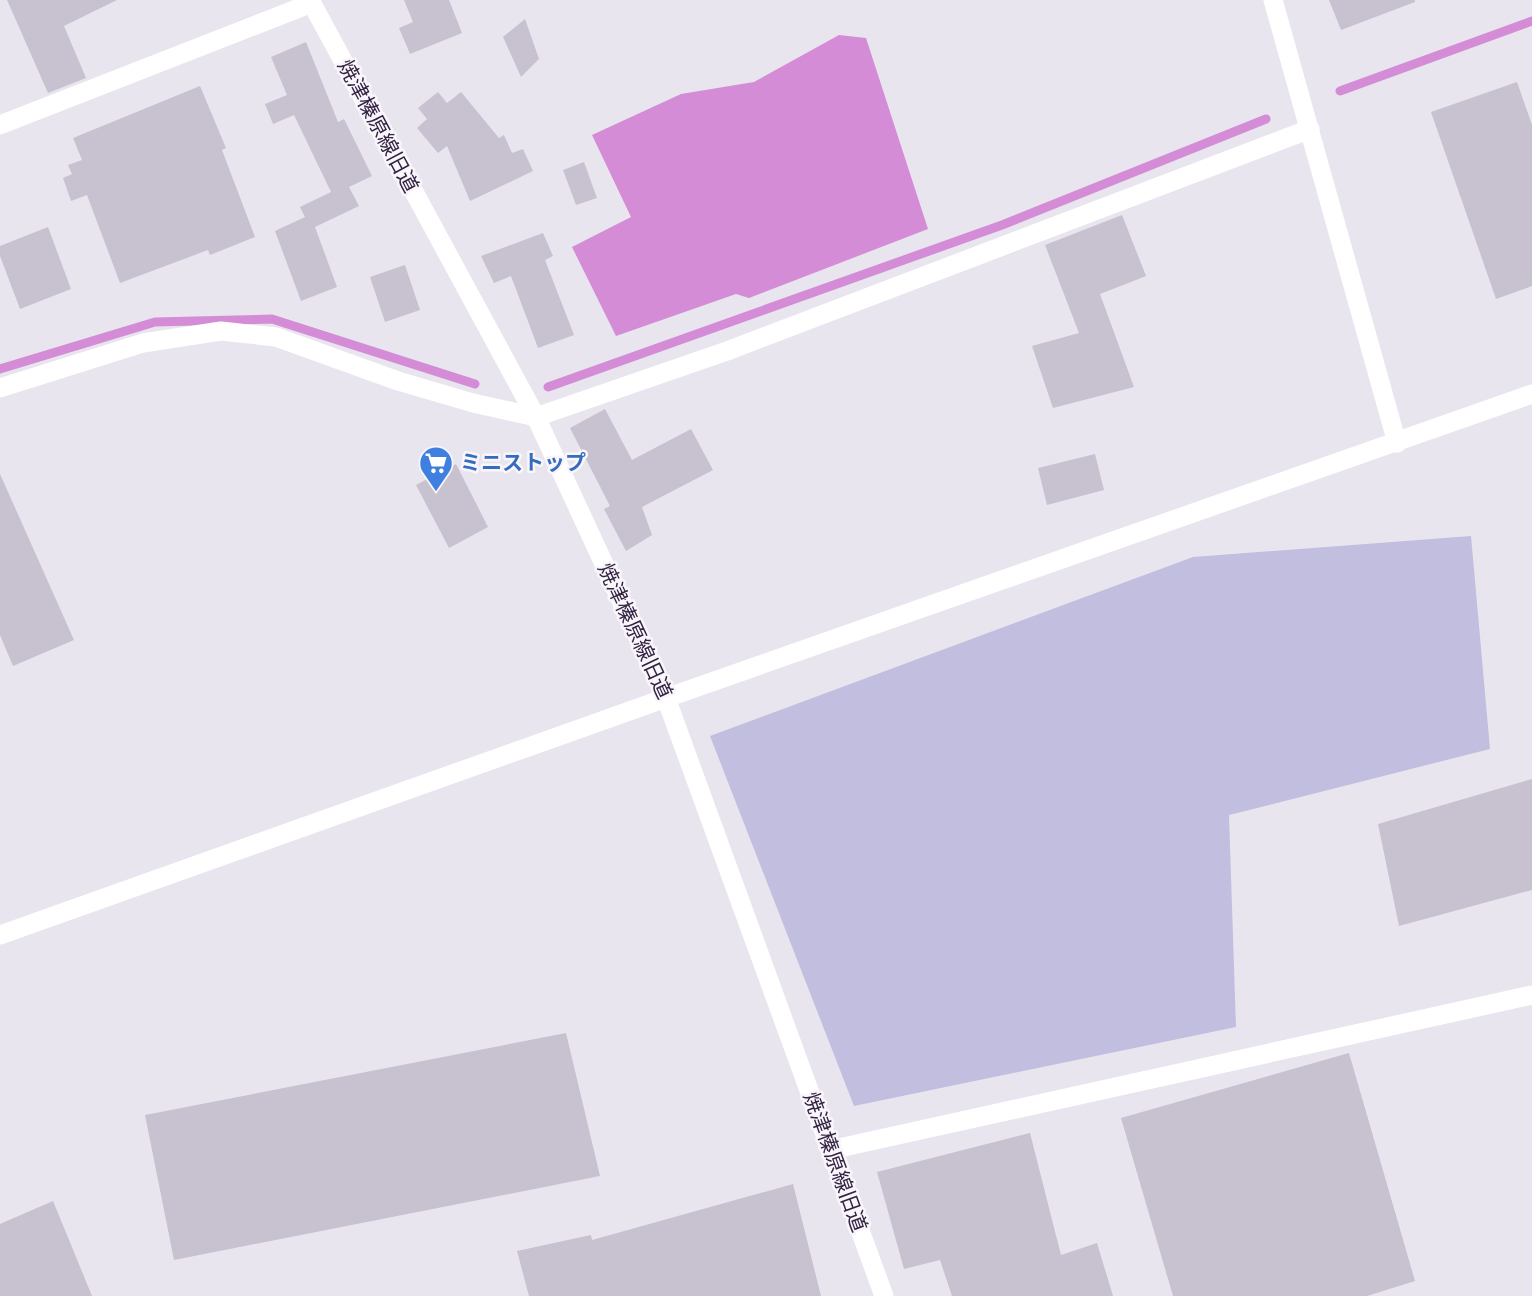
<svg xmlns="http://www.w3.org/2000/svg" width="1532" height="1296" font-family="'DM Sans','Noto Sans JP',sans-serif">
  <style>
    .green { fill: #c1bee0 }
    .water { fill: #d38cd5 }
    .lines { fill: none; stroke-linecap: round; stroke-linejoin: round }
    .stream { stroke: #d38cd5; stroke-width: 9 }
    .building { fill: #c7c1d0 }
    .minor { stroke: #fff; stroke-width: 19 }
    .tertiary { stroke: #fff; stroke-width: 19 }
    .labels { text-anchor: middle; dominant-baseline: central; stroke-width: 5; stroke-linejoin: round; paint-order: stroke }
    .street-label { font-size: 21px; fill: #342342; stroke: #f8f6fb }
    .shop-label { font-size: 21px; font-weight: bold; fill: #366cbe; stroke: #f8f6fb; text-anchor: start }
  </style>
  <rect width="100%" height="100%" fill="#e9e5ef"/>
  <polygon class="green" points="1471,536 1490,749 1229,815 1236,1027 854,1106 710,736 1193,557"/>
  <polygon class="water" points="839,35 866,38 928,229 749,298 736,294 616,336 572,247 631,217 592,135 681,94 754,82"/>
  <g class="lines">
    <g class="stream">
      <polyline points="1340,91 1532,21"/>
      <polyline points="0,369 155,322 272,319 475,384"/>
      <polyline points="548,387 1002,225 1266,119"/>
    </g>
  </g>
  <g class="building">
    <polygon points="7,0 117,0 64,26 86,78 48,93"/>
    <polygon points="404,0 449,0 462,33 410,54 399,28 413,22"/>
    <polygon points="1329,0 1415,0 1415,2 1341,30"/>
    <polygon points="525,19 539,59 521,77 503,37"/>
    <polygon points="306,42 338,122 344,119 372,176 349,187 359,206 315,227 337,287 301,301 275,231 305,217 300,207 331,192 294,115 273,124 265,104 287,95 271,57"/>
    <polygon points="1517,82 1532,125 1532,286 1496,299 1431,112"/>
    <polygon points="200,86 226,148 222,150 255,237 210,255 208,250 120,283 87,195 71,201 63,178 72,174 68,165 82,160 73,138"/>
    <polygon points="438,92 447,103 461,92 499,138 504,135 512,153 523,149 533,171 470,201 447,146 438,153 417,128 427,119 418,108"/>
    <polygon points="584,162 597,198 576,205 563,170"/>
    <polygon points="1122,215 1146,276 1100,294 1134,387 1053,408 1032,346 1079,333 1045,245"/>
    <polygon points="48,227 71,289 20,309 0,256 0,246"/>
    <polygon points="543,233 553,256 545,260 574,335 538,348 511,276 494,283 481,256"/>
    <polygon points="405,265 420,310 385,322 370,277"/>
    <polygon points="605,409 632,460 691,429 713,470 642,507 652,535 626,551 604,509 610,506 570,428"/>
    <polygon points="1095,454 1104,490 1047,505 1038,468"/>
    <polygon points="456,464 488,527 449,548 416,485"/>
    <polygon points="0,474 74,640 13,666 0,635"/>
    <polygon points="1532,779 1532,890 1399,926 1378,824"/>
    <polygon points="566,1033 600,1176 174,1260 145,1115"/>
    <polygon points="1349,1053 1415,1281 1367,1296 1173,1296 1121,1118"/>
    <polygon points="1030,1133 1061,1255 1097,1243 1113,1296 952,1296 940,1260 904,1269 877,1172"/>
    <polygon points="793,1184 821,1296 529,1296 517,1251 591,1235 592,1240"/>
    <polygon points="53,1201 92,1296 0,1296 0,1224"/>
  </g>
  <g class="lines">
    <g class="minor">
      <polyline points="0,388 143,343 221,331 276,337 398,381 473,403 536,417 727,351 1310,129"/>
      <polyline points="830,1150 1532,995"/>
    </g>
    <g class="tertiary">
      <polyline points="310,0 536,417 666,698 884,1296"/>
      <polyline points="1273,0 1397,443"/>
      <polyline points="0,125 312,3"/>
      <polyline points="0,935 666,698 1532,394"/>
    </g>
  </g>
  <defs>
    <g id="supermarket-pin" transform="scale(1.75)"><path d="M0 17L-7.5 6A9.5 9.5 0 1 1 7.5 6Z" fill="#3f7fe0" stroke="#f8f6fb"/><path d="M-6-5.5h2.5l.6 2H6L4.5 2H-2.5L-4.4-4H-6ZM-1.5 3.2a1.3 1.3 0 1 0 .1 0ZM3 3.2a1.3 1.3 0 1 0 .1 0Z" fill="#fff"/></g>
  </defs>
  <g fill-rule="evenodd">
    <use href="#supermarket-pin" x="436" y="463"/>
  </g>
  <g class="labels">
    <g class="street-label">
      <text transform="translate(378 126) rotate(62)">焼津榛原線旧道</text>
      <text transform="translate(635 631) rotate(65)">焼津榛原線旧道</text>
      <text transform="translate(835 1162) rotate(70)">焼津榛原線旧道</text>
    </g>
    <g class="shop-label">
      <text x="460" y="463">ミニストップ</text>
    </g>
  </g>
</svg>
